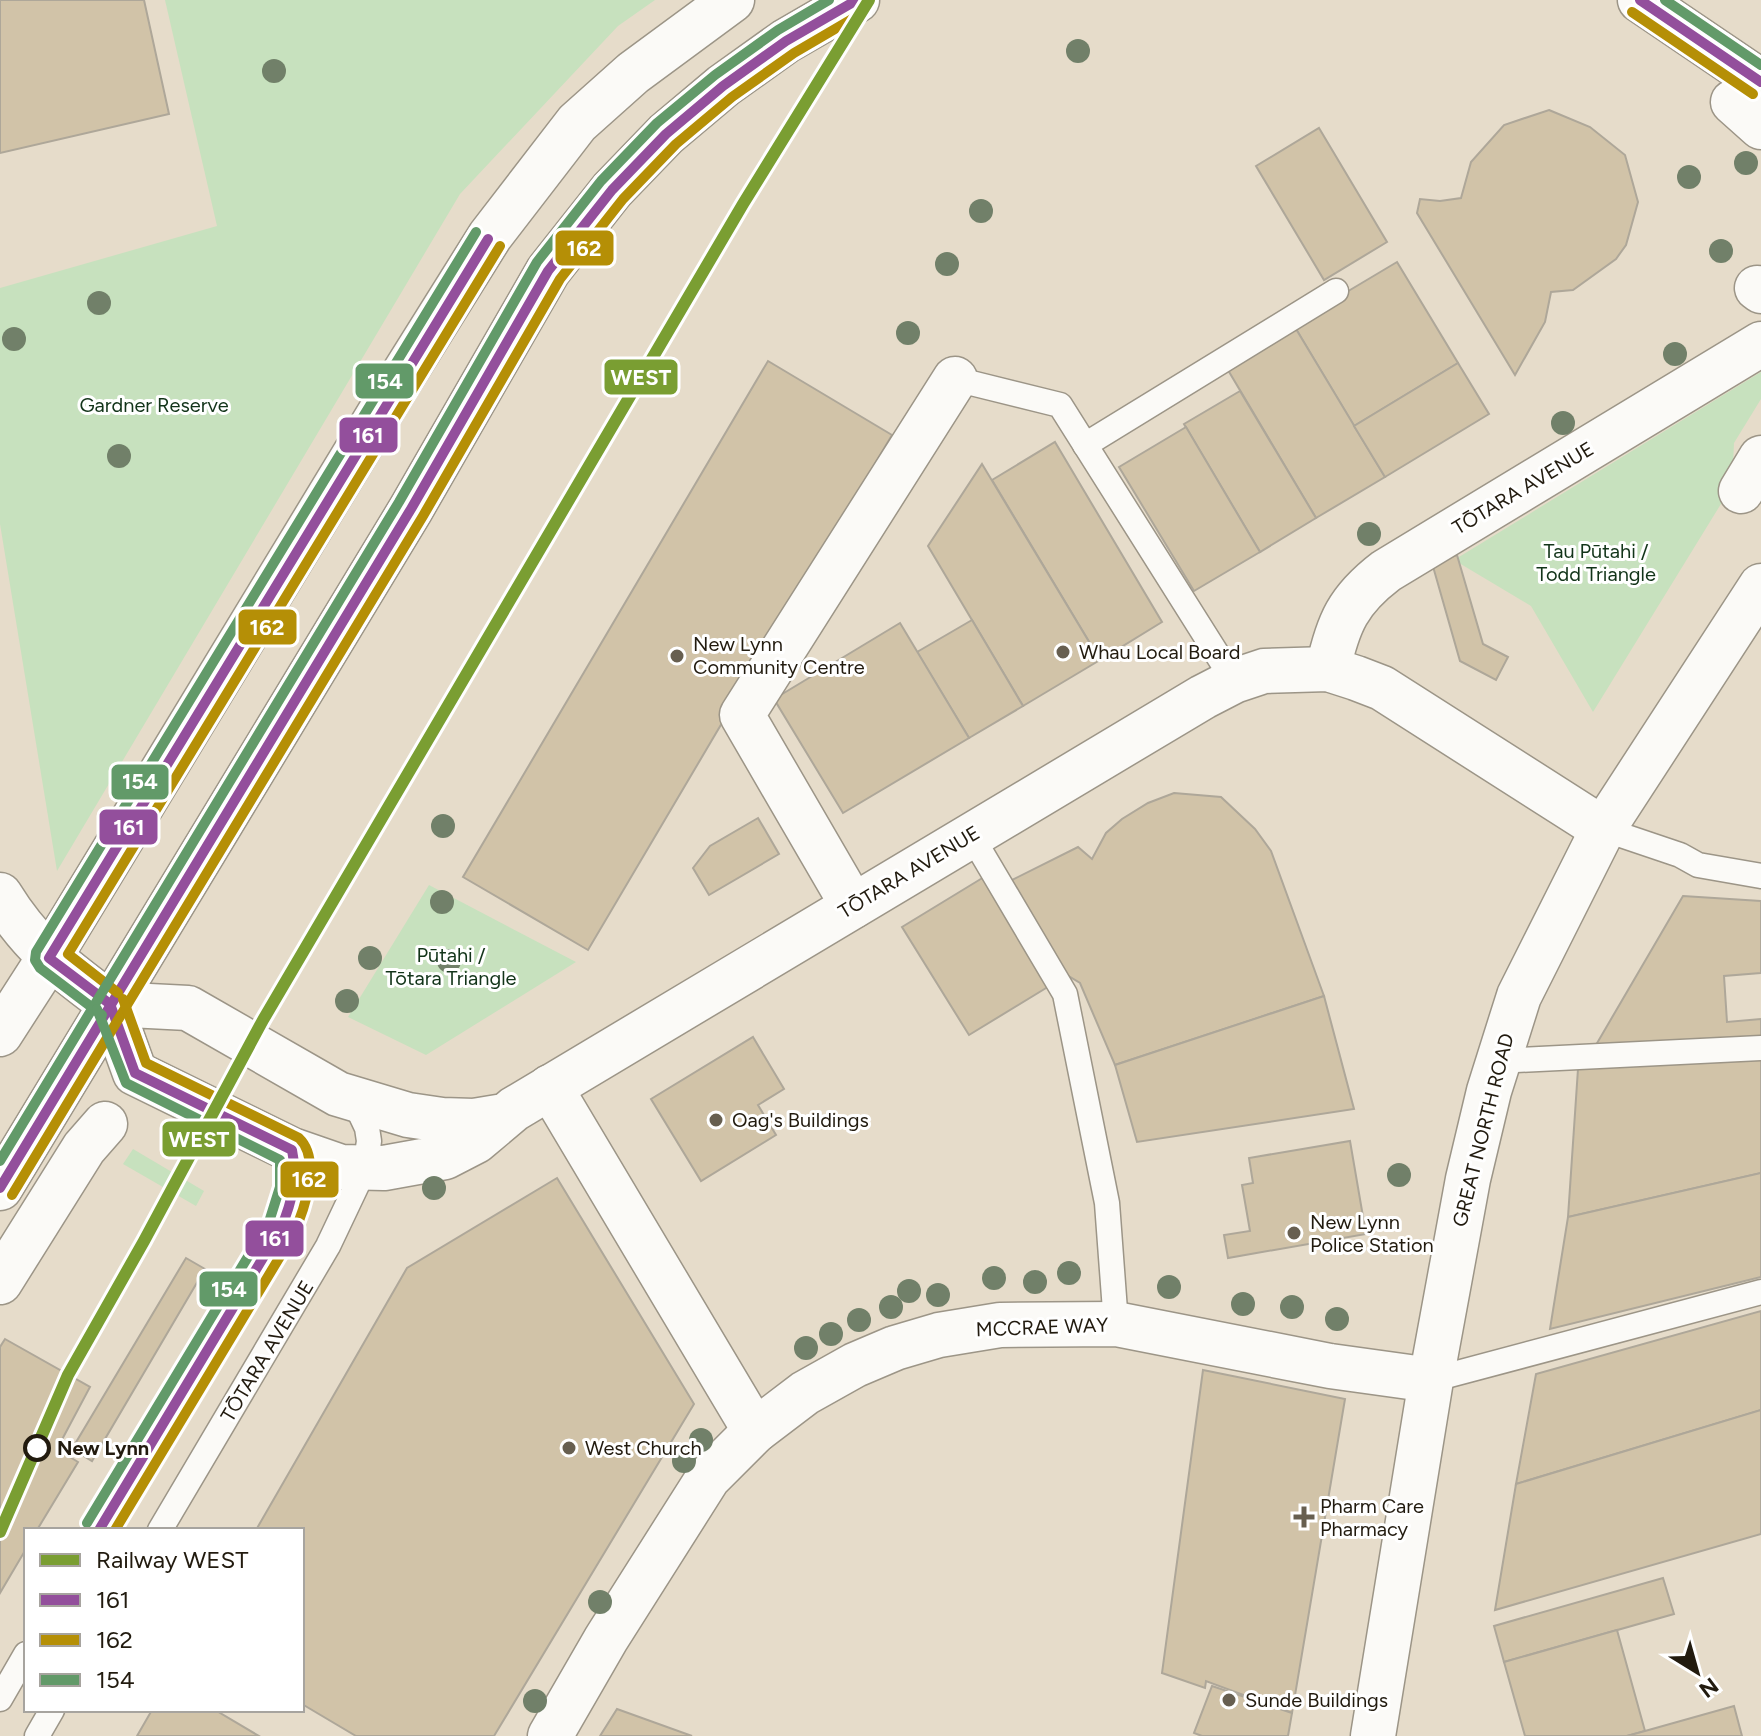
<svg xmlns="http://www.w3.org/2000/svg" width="1761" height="1736" font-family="Figtree,sans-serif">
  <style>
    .green { fill: #c7e1be }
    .building { fill: #d1c3a8; stroke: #aea799; stroke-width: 2 }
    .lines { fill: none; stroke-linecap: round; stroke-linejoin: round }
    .lane-casing { stroke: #9c9587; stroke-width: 27 }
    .street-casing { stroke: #9c9587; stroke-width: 47 }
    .secondary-casing { stroke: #9c9587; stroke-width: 47 }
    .primary-casing { stroke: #9c9587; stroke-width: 47 }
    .lane { stroke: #fbfaf7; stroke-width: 24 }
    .street { stroke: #fbfaf7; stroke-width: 44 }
    .secondary { stroke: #fbfaf7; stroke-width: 44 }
    .primary { stroke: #fbfaf7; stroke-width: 44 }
    .bus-1-casing { stroke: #fff; stroke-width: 16 }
    .bus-2-casing { stroke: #fff; stroke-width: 16 }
    .bus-3-casing { stroke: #fff; stroke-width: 16 }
    .bus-1 { stroke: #934f9c; stroke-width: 10 }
    .bus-2 { stroke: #b58f06; stroke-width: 10 }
    .bus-3 { stroke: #629a69; stroke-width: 10 }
    .rail-1-casing { stroke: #fff; stroke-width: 18 }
    .rail-1 { stroke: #7a9e32; stroke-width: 12 }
    .tree { fill: #718069 }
    .poi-dot { fill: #675f50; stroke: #fff; stroke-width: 3 }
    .stop-dot { fill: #fff; stroke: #221b0f; stroke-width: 4 }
    .labels { text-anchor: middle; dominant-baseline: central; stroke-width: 6; stroke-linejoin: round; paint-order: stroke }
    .park-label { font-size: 20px; fill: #123419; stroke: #fff }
    .street-label { font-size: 20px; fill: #221b0f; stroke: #fff }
    .poi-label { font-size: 20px; fill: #221b0f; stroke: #fff; text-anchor: start }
    .stop-label { font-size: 20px; font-weight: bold; fill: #221b0f; stroke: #fff; text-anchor: start }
    .line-badge { stroke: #fff; stroke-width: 3 }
    .badge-label { font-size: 22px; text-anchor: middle; font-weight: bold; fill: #fff }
  </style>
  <rect width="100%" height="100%" fill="#e6dcca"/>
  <g class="green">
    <polygon points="165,0 655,0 618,26 460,194 57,871 0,524 0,288 217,226"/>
    <polygon points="1761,372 1761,399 1734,443 1732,486 1593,712 1531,606 1454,560"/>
    <polygon points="429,885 576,962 426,1055 348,1017"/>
    <polygon points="133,1149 204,1191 196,1206 123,1164"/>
  </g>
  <g class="building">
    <polygon points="0,0 144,0 169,114 0,153"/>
    <polygon points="1549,110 1590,127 1625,155 1638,202 1626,245 1616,259 1573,290 1551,292 1545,322 1515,375 1417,213 1420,199 1440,201 1461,198 1471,162 1504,125"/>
    <polygon points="1319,128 1387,242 1324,280 1256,166"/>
    <polygon points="1397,262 1458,363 1354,426 1293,324"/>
    <polygon points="1293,324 1385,477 1316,518 1225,365"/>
    <polygon points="768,361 892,435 588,950 463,877"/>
    <polygon points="1458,363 1489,414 1385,477 1354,426"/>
    <polygon points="1240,391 1316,518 1260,552 1184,424"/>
    <polygon points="1186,427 1260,552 1194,591 1119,467"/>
    <polygon points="1055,442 1162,622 1100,660 992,480"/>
    <polygon points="982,464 1100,660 1023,706 928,546"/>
    <polygon points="1457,555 1483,644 1508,657 1496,680 1460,661 1432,563"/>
    <polygon points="972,620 1023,706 969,738 917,652"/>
    <polygon points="900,623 969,738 843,813 774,699"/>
    <polygon points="1174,793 1221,797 1255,829 1271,851 1324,996 1115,1065 1080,983 1057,969 1010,881 1078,847 1092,859 1106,833 1122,819 1148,803"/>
    <polygon points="758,818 779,854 709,895 693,868 710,846"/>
    <polygon points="984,877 1051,985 969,1035 902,927"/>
    <polygon points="1683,896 1761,901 1761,973 1724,976 1727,1022 1761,1019 1761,1050 1586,1062"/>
    <polygon points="1324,996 1354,1109 1137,1142 1115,1065"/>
    <polygon points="753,1037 784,1089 758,1105 776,1135 701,1181 651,1099"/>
    <polygon points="1761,1058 1761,1173 1568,1217 1578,1069"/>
    <polygon points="1350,1141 1366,1234 1228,1258 1224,1235 1250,1231 1242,1185 1253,1183 1249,1158"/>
    <polygon points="1761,1173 1761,1277 1550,1329 1568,1217"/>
    <polygon points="557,1178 694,1404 494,1736 356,1736 302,1704 302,1530 256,1530 407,1268"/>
    <polygon points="186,1258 205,1269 92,1461 72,1449"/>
    <polygon points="1761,1311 1761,1410 1516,1484 1536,1374"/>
    <polygon points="5,1339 90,1387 57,1449 78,1462 37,1530 26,1530 26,1549 0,1593 0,1347"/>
    <polygon points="1203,1370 1345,1399 1292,1713 1206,1681 1205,1688 1162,1673"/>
    <polygon points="1761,1410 1761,1534 1495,1610 1516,1484"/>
    <polygon points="1663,1578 1674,1614 1504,1662 1494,1626"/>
    <polygon points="1617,1630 1645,1731 1627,1736 1525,1736 1504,1662"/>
    <polygon points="1212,1686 1292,1713 1288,1736 1202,1736 1194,1733"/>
    <polygon points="1734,1706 1742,1736 1627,1736 1645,1731"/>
    <polygon points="617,1709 692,1736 600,1736"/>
    <polygon points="152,1710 215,1710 259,1736 137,1736"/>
  </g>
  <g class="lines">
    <g class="lane-casing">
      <g id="lane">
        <polyline points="955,379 1060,405 1234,681"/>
        <polyline points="1085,445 1336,291"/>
        <polyline points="1603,829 1680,855 1698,865 1761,876"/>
        <polyline points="971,835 1065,994 1107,1203 1116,1324"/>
        <polyline points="1497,1061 1761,1048"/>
        <polyline points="1431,1380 1761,1292"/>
        <path d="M99,1530L281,1228C293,1201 300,1179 292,1150"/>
        <polyline points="160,1530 328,1246 365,1168 369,1141 367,1128 359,1111 347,1099"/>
        <polyline points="0,1699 26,1654"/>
        <polyline points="37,1736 52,1710"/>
      </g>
    </g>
    <g class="street-casing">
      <g id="street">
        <polyline points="1733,102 1761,127"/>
        <polyline points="1757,288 1761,291"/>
        <polyline points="1741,491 1761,458"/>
        <path d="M1328,669C1338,623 1348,600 1386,571L1761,344"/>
        <polyline points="853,906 742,715 955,379"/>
        <polyline points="550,1087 755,1431"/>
        <polyline points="504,1116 474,1121 442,1120 408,1115 338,1094 188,1008 110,1004 135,1073 292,1150 341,1167 384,1168 445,1157 476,1141 514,1109 1203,697 1234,681 1264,671 1328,669 1356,678 1382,688 1603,829"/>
        <polyline points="0,1282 84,1148 105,1124"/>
        <polyline points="550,1736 606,1639 708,1478 755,1431 805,1393 855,1365 895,1348 939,1335 1000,1325 1116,1324 1330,1366 1431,1380"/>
      </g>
    </g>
    <g class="secondary-casing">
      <g id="secondary">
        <path d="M0,895C32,947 62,968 110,1004"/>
        <polyline points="1373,1736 1431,1380 1468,1179 1489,1091 1519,996 1603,829 1761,586"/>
      </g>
    </g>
    <g class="primary-casing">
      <g id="primary">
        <polyline points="1640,0 1761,82"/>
        <polyline points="0,1034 49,958 398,383 490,236 577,123 633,73 732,0"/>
        <polyline points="0,1188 411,509 548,271 612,190 666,134 723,86 786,41 857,0"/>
      </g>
    </g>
    <use href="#lane" class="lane"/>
    <use href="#street" class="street"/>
    <use href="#secondary" class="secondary"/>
    <use href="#primary" class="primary"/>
    <g class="bus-1-casing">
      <g id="bus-1">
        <polyline points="1640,0 1761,82"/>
        <polyline points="110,1004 49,958 488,239"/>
        <polyline points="0,1188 411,509 548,271 612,190 666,134 723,86 786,41 857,0"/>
        <path d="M99,1530L281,1228C292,1202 298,1178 292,1150L135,1073L110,1004"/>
      </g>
    </g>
    <g class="bus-2-casing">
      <g id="bus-2">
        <polyline points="1632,12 1753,94"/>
        <polyline points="118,993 68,954 500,246"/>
        <polyline points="12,1195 423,516 560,279 623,199 676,144 732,97 794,53 864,12"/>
        <path d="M115,1530L293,1235C304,1211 322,1160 299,1138L146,1063L123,999"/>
      </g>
    </g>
    <g class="bus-3-casing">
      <g id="bus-3">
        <polyline points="1665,0 1761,65"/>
        <polyline points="102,1015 40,968 35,960 36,952 476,232"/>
        <polyline points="0,1161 399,502 537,262 601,181 657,123 715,75 778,30 829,0"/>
        <polyline points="87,1523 269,1222 280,1187 280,1160 126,1083 97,1009"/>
      </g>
    </g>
    <use href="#bus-1" class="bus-1"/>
    <use href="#bus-2" class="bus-2"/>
    <use href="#bus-3" class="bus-3"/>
    <g class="rail-1-casing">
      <polyline id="rail-1" points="0,1532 68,1375 144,1241 263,1020 743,204 869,0"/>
    </g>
    <use href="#rail-1" class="rail-1"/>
  </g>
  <g class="tree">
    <circle cx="1078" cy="51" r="12"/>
    <circle cx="274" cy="71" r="12"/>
    <circle cx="1746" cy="163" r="12"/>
    <circle cx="1689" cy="177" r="12"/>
    <circle cx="981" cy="211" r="12"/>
    <circle cx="1721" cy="251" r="12"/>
    <circle cx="947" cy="264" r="12"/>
    <circle cx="99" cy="303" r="12"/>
    <circle cx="908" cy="333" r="12"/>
    <circle cx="14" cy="339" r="12"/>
    <circle cx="1675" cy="354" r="12"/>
    <circle cx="1563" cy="423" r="12"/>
    <circle cx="119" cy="456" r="12"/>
    <circle cx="1369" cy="534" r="12"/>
    <circle cx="443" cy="826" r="12"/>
    <circle cx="442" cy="902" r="12"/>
    <circle cx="370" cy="958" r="12"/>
    <circle cx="449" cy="961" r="12"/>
    <circle cx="347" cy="1001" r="12"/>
    <circle cx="1399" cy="1175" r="12"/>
    <circle cx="434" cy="1188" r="12"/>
    <circle cx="1069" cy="1273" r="12"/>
    <circle cx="994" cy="1278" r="12"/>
    <circle cx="1035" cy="1282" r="12"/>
    <circle cx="1169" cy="1287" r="12"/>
    <circle cx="909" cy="1291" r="12"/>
    <circle cx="938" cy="1295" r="12"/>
    <circle cx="1243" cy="1304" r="12"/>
    <circle cx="891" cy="1307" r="12"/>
    <circle cx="1292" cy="1307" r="12"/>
    <circle cx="1337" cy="1319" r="12"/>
    <circle cx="859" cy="1320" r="12"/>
    <circle cx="831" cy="1334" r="12"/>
    <circle cx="806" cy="1348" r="12"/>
    <circle cx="701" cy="1440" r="12"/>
    <circle cx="684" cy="1461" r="12"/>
    <circle cx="600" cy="1602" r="12"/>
    <circle cx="535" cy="1701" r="12"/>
  </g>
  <g class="poi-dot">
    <circle cx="1063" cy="652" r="8"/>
    <circle cx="677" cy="656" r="8"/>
    <circle cx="716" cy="1120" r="8"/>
    <circle cx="1294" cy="1233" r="8"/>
    <circle cx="569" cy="1448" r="8"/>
    <path d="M1300 1505h8v8h8v8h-8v8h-8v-8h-8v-8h8z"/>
    <circle cx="1229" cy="1700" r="8"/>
  </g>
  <circle class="stop-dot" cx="37" cy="1448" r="12"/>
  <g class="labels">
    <g class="park-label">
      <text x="154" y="405">Gardner Reserve</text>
      <text x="1596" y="551">Tau Pūtahi /<tspan x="1596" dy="23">Todd Triangle</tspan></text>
      <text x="451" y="955">Pūtahi /<tspan x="451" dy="23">Tōtara Triangle</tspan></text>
    </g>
    <g class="street-label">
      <text transform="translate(1523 488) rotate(-31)">TŌTARA AVENUE</text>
      <text transform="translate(909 872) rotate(-31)">TŌTARA AVENUE</text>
      <text transform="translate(1483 1130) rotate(-76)">GREAT NORTH ROAD</text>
      <text transform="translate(1042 1327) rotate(-2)">MCCRAE WAY</text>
      <text transform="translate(267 1351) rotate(-59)">TŌTARA AVENUE</text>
    </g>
    <g class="poi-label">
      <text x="693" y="644">New Lynn<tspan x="693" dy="23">Community Centre</tspan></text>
      <text x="1079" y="652">Whau Local Board</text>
      <text x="732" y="1120">Oag's Buildings</text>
      <text x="1310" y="1222">New Lynn<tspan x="1310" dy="23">Police Station</tspan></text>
      <text x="585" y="1448">West Church</text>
      <text x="1320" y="1506">Pharm Care<tspan x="1320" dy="23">Pharmacy</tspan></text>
      <text x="1245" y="1700">Sunde Buildings</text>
    </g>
    <g class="stop-label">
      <text x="57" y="1448">New Lynn</text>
    </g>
  </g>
  <g class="line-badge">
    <rect x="554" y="229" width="61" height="38" rx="8" fill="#b58f06"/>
    <rect x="603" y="358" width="76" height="38" rx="8" fill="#7a9e32"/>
    <rect x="354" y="362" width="61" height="38" rx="8" fill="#629a69"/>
    <rect x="338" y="416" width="61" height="38" rx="8" fill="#934f9c"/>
    <rect x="237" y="608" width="61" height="38" rx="8" fill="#b58f06"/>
    <rect x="110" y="763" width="60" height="38" rx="8" fill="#629a69"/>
    <rect x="98" y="808" width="61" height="38" rx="8" fill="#934f9c"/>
    <rect x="161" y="1120" width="76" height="38" rx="8" fill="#7a9e32"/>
    <rect x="279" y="1160" width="61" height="39" rx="8" fill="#b58f06"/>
    <rect x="244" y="1219" width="61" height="39" rx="8" fill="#934f9c"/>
    <rect x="198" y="1270" width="61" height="38" rx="8" fill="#629a69"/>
  </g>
  <g class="badge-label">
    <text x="584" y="256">162</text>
    <text x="641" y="385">WEST</text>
    <text x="385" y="389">154</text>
    <text x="368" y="443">161</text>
    <text x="267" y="635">162</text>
    <text x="140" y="789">154</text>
    <text x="129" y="835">161</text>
    <text x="199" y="1147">WEST</text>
    <text x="309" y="1187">162</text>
    <text x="275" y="1246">161</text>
    <text x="229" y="1297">154</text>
  </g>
  <rect x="24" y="1528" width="280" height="184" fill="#ffffff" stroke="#a7a49f" stroke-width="2"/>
  <rect x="40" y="1554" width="40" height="12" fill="#7a9e32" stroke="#a7a49f" stroke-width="2"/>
  <text x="96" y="1568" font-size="24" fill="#221b0f">Railway WEST</text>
  <rect x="40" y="1594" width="40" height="12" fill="#934f9c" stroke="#a7a49f" stroke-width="2"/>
  <text x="96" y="1608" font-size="24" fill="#221b0f">161</text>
  <rect x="40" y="1634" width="40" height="12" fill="#b58f06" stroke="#a7a49f" stroke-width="2"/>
  <text x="96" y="1648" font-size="24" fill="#221b0f">162</text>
  <rect x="40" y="1674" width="40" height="12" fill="#629a69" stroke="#a7a49f" stroke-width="2"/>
  <text x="96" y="1688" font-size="24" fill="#221b0f">154</text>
  <g transform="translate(1697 1672) rotate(143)" stroke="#ffffff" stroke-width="6" paint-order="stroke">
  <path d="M0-6L14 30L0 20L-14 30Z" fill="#221b0f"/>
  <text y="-12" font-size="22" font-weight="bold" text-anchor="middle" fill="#221b0f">N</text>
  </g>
</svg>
